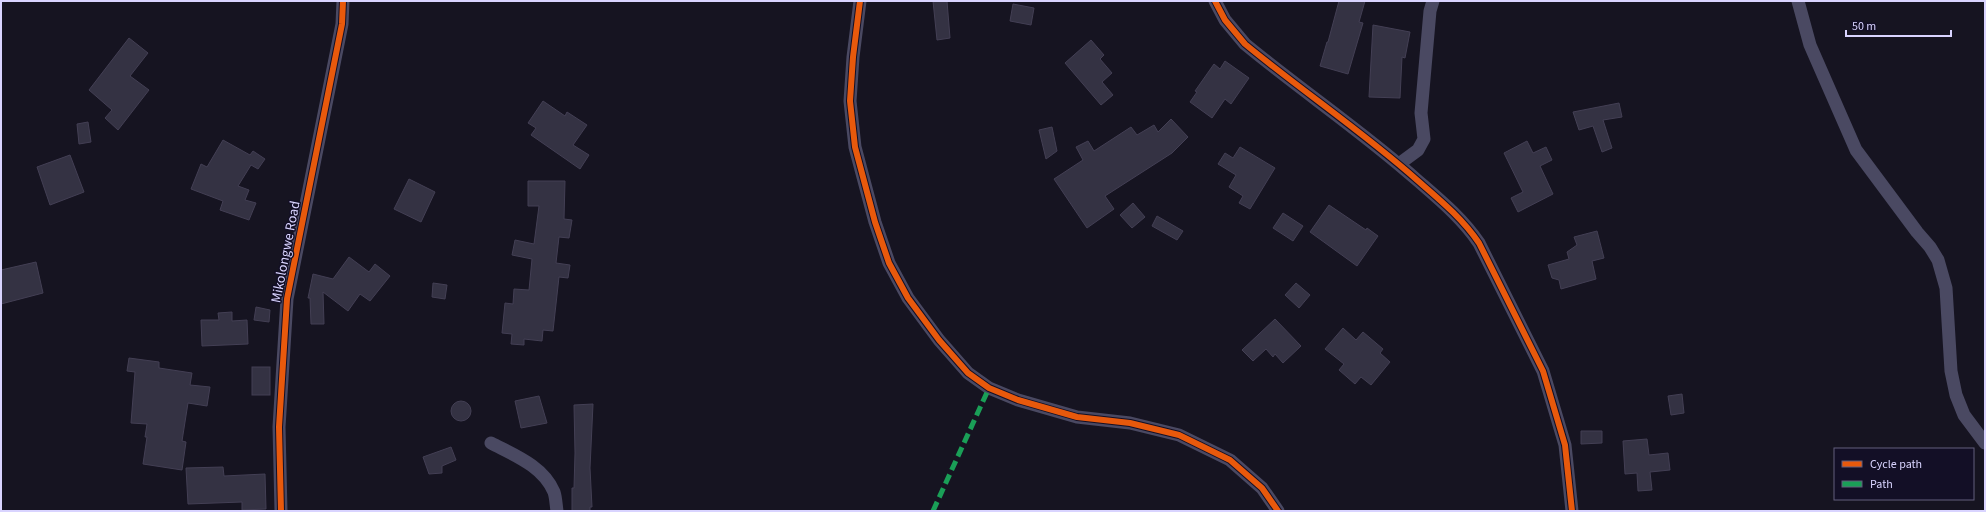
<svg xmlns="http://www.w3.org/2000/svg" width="1986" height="512" font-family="'Source Sans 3',sans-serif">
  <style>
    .building { fill: #343243; stroke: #433f54 }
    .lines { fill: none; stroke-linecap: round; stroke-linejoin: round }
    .street { stroke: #4a4962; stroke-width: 13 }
    .quiet { stroke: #1a9f57; stroke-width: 5; stroke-dasharray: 10 5; stroke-linecap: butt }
    .cycleway-casing { stroke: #130f26; stroke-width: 8 }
    .cycleway { stroke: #e8590c; stroke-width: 6 }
    .labels { text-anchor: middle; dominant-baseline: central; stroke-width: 3; stroke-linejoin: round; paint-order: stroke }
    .street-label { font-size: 14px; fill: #d9d4ff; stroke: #130f26 }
  </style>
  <rect width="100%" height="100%" fill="#161421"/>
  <g class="building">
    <polygon points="933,1 947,1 950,38 937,40"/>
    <polygon points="1339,1 1365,1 1359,22 1363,23 1348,74 1320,66 1327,42 1328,42"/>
    <polygon points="1013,4 1034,8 1031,25 1010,21"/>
    <polygon points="1373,25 1410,32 1405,58 1402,57 1400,98 1369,97"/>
    <polygon points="129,38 148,53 130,76 149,90 118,130 105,118 112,110 89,90"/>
    <polygon points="1091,40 1104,55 1100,59 1112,73 1102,82 1113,95 1101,105 1065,63"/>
    <polygon points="1225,61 1249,78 1231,104 1225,99 1212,118 1190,102 1197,92 1195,91 1214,64 1220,69"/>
    <polygon points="543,101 565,116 567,112 587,125 573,145 589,155 580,169 531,135 536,128 528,123"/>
    <polygon points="1619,103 1622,117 1603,120 1612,148 1602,152 1593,126 1579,130 1573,112"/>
    <polygon points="1171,119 1188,137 1172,153 1105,196 1114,209 1087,228 1054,179 1083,160 1076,147 1088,141 1094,151 1131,127 1137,135 1154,125 1158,132"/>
    <polygon points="88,122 91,142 79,144 77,124"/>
    <polygon points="1052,127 1057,151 1046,159 1039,130"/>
    <polygon points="223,140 250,155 253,151 265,159 258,169 251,165 238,186 249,190 245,200 256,203 249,220 220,210 223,201 191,189 201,164 207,167"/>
    <polygon points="1527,141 1533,153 1546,147 1552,160 1540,166 1553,194 1518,212 1511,198 1523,192 1504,153"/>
    <polygon points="1240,147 1275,168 1250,209 1239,203 1243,196 1229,187 1236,175 1218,164 1225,153 1233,158"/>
    <polygon points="70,155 84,192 50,205 37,167"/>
    <polygon points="409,179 435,192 421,222 394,209"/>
    <polygon points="528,181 565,181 564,219 572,220 569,238 559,237 556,263 570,265 568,278 559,277 553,331 543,330 542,341 524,339 524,345 511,344 512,334 502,333 505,303 513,304 514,289 529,290 532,259 512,255 515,240 534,244 539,206 528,206"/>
    <polygon points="1133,203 1145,217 1132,228 1120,215"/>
    <polygon points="1329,205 1366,230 1367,228 1378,236 1357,266 1310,232"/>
    <polygon points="1283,213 1303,226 1293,241 1273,228"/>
    <polygon points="1157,216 1183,231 1177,240 1152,226"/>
    <polygon points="1597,231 1604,258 1592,261 1596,279 1561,289 1559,280 1552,278 1548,265 1569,259 1567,252 1577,245 1574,237"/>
    <polygon points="349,257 369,272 375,264 390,276 370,301 360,294 348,311 323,292 324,324 311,324 310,298 308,298 313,274 333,279"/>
    <polygon points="36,262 43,293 1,304 1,270"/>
    <polygon points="433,283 447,285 445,299 432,297"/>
    <polygon points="1296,283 1310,295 1299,308 1285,295"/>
    <polygon points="256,307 270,310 269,322 254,320"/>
    <polygon points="232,312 232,321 247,320 248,344 202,346 201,320 219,320 218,313"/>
    <polygon points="1275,319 1301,346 1283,363 1275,354 1273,357 1266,349 1253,361 1242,350"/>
    <polygon points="1343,328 1356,340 1363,332 1383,349 1380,353 1390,362 1371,385 1361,377 1355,384 1339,370 1344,364 1325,349"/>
    <polygon points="129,358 159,362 159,368 192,373 190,385 210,387 207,406 188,403 182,441 186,442 182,470 143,464 147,437 145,437 147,424 131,423 135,372 127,371"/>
    <rect x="252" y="367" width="18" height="28"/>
    <polygon points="1682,394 1684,413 1671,415 1668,396"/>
    <polygon points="539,396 547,423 521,428 515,401"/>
    <circle cx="461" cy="411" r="10"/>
    <polygon points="593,404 590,468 592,507 590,507 590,511 572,511 572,488 574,488 575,453 574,405"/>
    <polygon points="1581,431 1602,431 1602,443 1581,444"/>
    <polygon points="1647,439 1649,455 1668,453 1670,470 1650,472 1652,490 1638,491 1637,473 1625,474 1623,441"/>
    <polygon points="451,447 456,460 442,466 442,473 429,474 423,457"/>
    <polygon points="223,467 224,476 265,474 266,509 242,510 242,502 188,504 186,468"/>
  </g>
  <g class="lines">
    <g class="street">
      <polyline points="860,1 853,57 850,101 855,147 875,222 889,263 908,298 939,340 968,373 989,388 1018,400 1077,417 1130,423 1179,435 1230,460 1262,488 1278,511"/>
      <path d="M1215,1L1225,20L1245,44C1302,91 1363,132 1417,180C1440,200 1462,218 1479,243L1543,371L1565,445L1572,511"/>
      <polyline points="1798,1 1810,45 1856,150 1917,232 1930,247 1938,260 1946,288 1951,371 1956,395 1964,415 1985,443"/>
      <polyline points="1399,164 1418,150 1424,139 1421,113 1430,11 1433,1"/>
      <path d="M491,443C514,455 543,466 554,492C556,498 556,505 557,511"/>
      <polyline points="281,511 279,427 287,299 342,24 343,1"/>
    </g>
    <polyline class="quiet" points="933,511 989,388"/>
    <g class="cycleway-casing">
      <g id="cycleway">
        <polyline points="860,1 853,57 850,101 855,147 875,222 889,263 908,298 939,340 968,373 989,388 1018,400 1077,417 1130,423 1179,435 1230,460 1262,488 1278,511"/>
        <path d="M1215,1L1225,20L1245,44C1302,91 1363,132 1417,180C1440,200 1462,218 1479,243L1543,371L1565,445L1572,511"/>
        <polyline points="281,511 279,427 287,299 342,24 343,1"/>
      </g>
    </g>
    <use href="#cycleway" class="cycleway"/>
  </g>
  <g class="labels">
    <g class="street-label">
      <text transform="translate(286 252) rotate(-79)">Mikolongwe Road</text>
    </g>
  </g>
  <rect width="1986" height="512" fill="none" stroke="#d9d4ff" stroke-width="4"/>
  <rect x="1834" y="448" width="140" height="52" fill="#130f26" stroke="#625e7d"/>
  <rect x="1842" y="461" width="20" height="6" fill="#e8590c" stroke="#625e7d"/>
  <text x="1870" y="468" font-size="12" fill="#d9d4ff">Cycle path</text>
  <rect x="1842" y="481" width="20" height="6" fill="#1a9f57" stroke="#625e7d"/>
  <text x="1870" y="488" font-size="12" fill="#d9d4ff">Path</text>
  <path d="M1846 30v6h105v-6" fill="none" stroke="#d9d4ff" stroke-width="2"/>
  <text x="1852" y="30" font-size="12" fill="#d9d4ff" stroke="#130f26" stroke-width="3" paint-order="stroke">50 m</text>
</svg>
